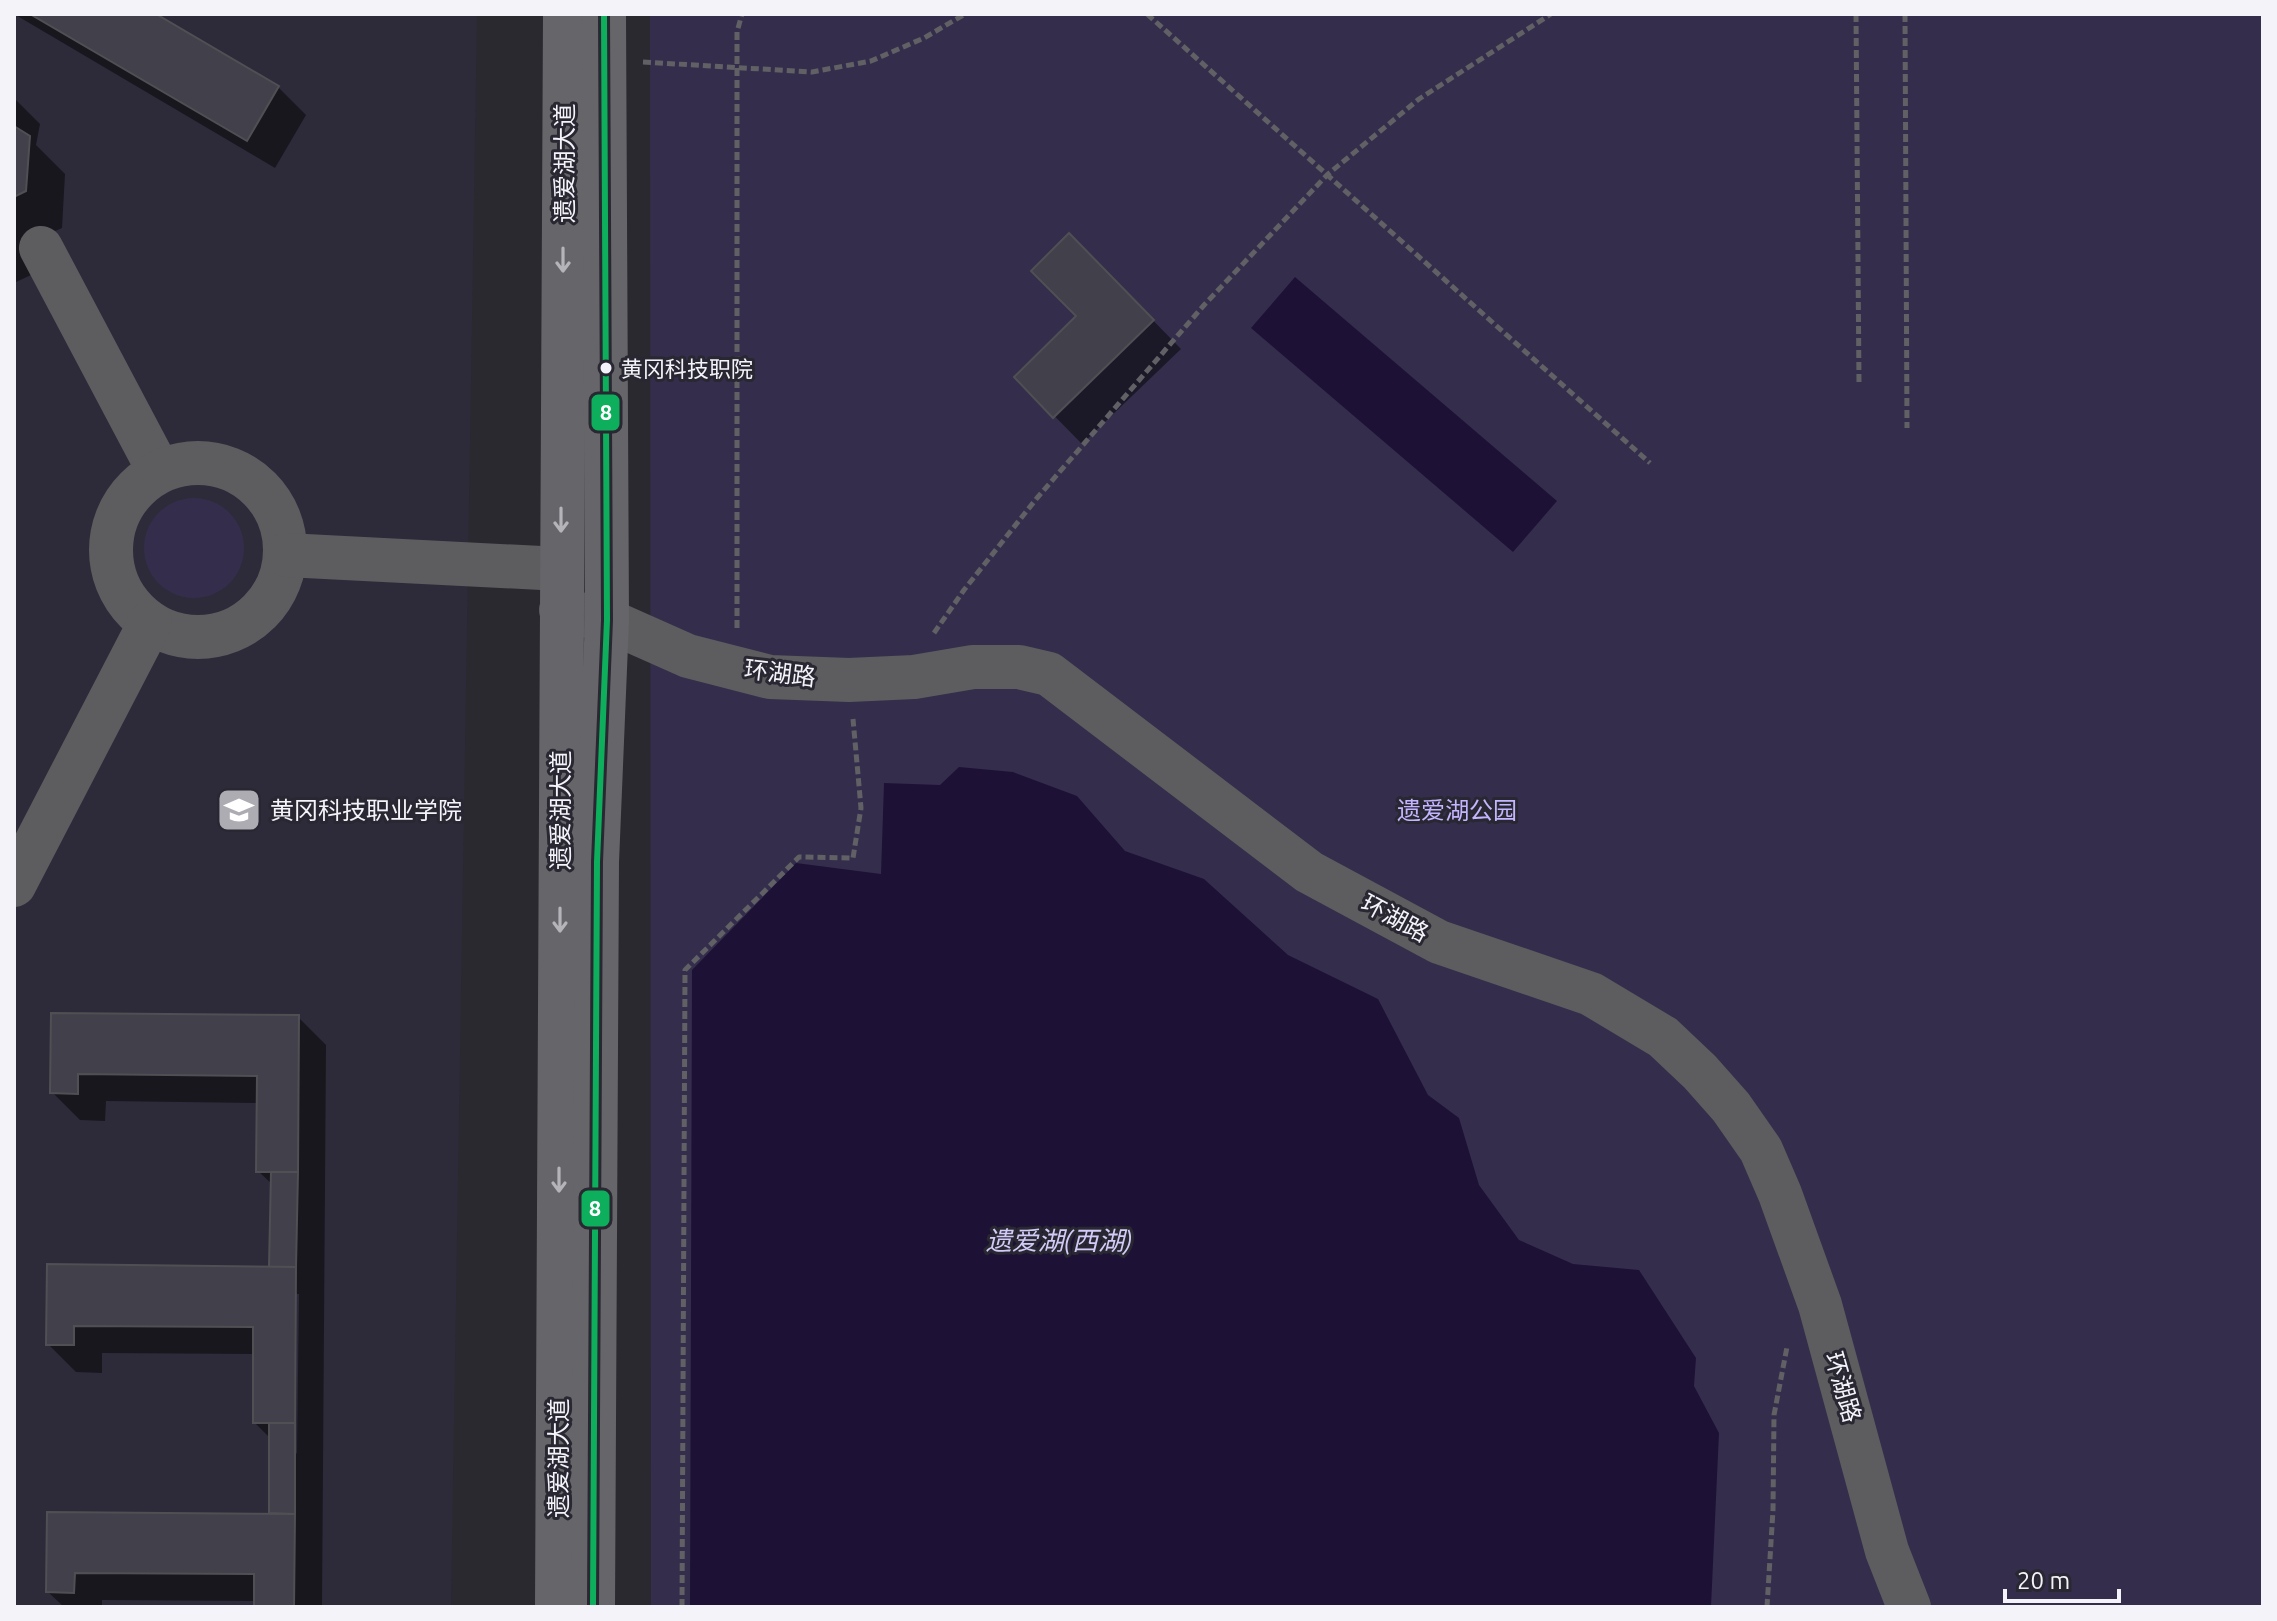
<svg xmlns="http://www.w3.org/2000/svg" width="2277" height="1621" font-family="Ubuntu,'Noto Sans SC',sans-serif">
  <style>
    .built { fill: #2d2b39 }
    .green { fill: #342e4c }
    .water { fill: #1d1236 }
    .shadow { fill: #0007; fill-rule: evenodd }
    .building { fill: #42404b; stroke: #504f54; stroke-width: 2 }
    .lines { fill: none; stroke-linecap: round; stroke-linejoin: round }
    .path { stroke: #616065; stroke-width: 5; stroke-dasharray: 8 4; stroke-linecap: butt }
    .minor { stroke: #5d5d5f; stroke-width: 44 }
    .major { stroke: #66666a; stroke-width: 44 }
    .bus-1-casing { stroke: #292731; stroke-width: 12 }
    .bus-1 { stroke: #0daf5c; stroke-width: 6 }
    .oneway { stroke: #b4b4b9 }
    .bus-dot { fill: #f4f3fa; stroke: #292731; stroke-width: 3 }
    .labels { text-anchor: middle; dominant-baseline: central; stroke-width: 6; stroke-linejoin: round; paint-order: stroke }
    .bus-label { font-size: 22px; fill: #f4f3fa; stroke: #292731; text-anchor: start }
    .street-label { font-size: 24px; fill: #f4f3fa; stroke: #292731 }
    .poi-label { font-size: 24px; fill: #f4f3fa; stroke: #292731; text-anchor: start }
    .park-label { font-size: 24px; fill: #c3b5ff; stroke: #292731 }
    .water-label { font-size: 26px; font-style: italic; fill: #d2caf7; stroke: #292731 }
    .line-badge { stroke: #292731; stroke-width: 3 }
    .badge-label { font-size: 22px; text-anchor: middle; font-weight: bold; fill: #fff }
  </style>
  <rect width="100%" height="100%" fill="#2a292f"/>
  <polygon class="built" points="14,14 477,14 451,1607 14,1607"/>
  <g class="green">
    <polygon points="650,14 2263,14 2263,1607 651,1607"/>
    <circle cx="194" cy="548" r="50"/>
  </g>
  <g class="water">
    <polygon points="1295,277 1557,501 1513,552 1251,328"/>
    <polygon points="959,767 1013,772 1077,796 1125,851 1204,879 1288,955 1378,999 1428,1095 1459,1118 1479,1185 1519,1240 1573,1264 1639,1270 1696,1358 1694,1386 1719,1433 1711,1607 690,1607 692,970 796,863 881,874 884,783 940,785"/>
  </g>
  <g class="shadow">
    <polygon points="14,14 152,14 278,87 306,115 275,168"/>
    <polygon points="14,98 40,124 36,145 65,174 62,228 30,242 31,275 14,283"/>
    <polygon points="1097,263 1181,349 1082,444 1016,377 1079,316"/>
    <path d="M53,1015L298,1017L326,1045L322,1607H256V1601L102,1600V1607H64L48,1592L49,1514L271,1515V1439L255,1423V1354L102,1353V1373L76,1372L48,1344L49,1266L271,1269L273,1185L258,1171L259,1103L106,1101L105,1121L80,1120L52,1092ZM295,1294H299L297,1454L294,1450Z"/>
  </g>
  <g class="building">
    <polygon points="30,14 156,14 279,86 247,141"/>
    <polygon points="14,126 30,136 26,191 14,197"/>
    <polygon points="1069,233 1154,320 1053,418 1014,377 1076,316 1031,271"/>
    <polygon points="51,1013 299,1015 298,1172 256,1172 257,1076 78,1074 78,1094 50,1093"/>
    <polygon points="271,1172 298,1172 296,1267 269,1267"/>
    <polygon points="47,1264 296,1267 295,1423 253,1423 253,1327 74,1326 74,1345 46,1345"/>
    <polygon points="269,1423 295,1423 295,1514 269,1513"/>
    <polygon points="47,1512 295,1514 294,1607 254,1607 254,1574 75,1573 74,1593 46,1592"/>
  </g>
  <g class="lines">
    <g class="path">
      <polyline points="1147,14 1650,463"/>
      <polyline points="1856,14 1859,384"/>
      <polyline points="1905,14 1907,428"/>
      <polyline points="643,62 812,72 871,61 924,38 965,14"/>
      <polyline points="737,628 737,32 742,14"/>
      <polyline points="934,633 964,590 1037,498 1205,304 1327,175 1419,99 1551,14"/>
      <polyline points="682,1607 685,970 799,857 853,858 861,808 853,719"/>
      <polyline points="1767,1607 1773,1510 1774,1415 1787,1347"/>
    </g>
    <g class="minor">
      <polyline points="41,248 159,471"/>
      <circle cx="198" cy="550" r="87"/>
      <polyline points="286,555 561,569"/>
      <polyline points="561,610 607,620 688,656 770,677 849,680 914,677 973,667 1019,667 1049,674 1309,872 1439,942 1591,994 1663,1037 1700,1072 1731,1107 1761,1150 1780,1194 1820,1305 1887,1551 1909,1607"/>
      <polyline points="14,885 150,623"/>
    </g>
    <g class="major">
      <polyline points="557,1607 565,14"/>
      <polyline points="593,1607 597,862 607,620 604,14"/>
    </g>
    <g class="bus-1-casing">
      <polyline id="bus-1" points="593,1607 597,862 607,620 604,14"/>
    </g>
    <use href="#bus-1" class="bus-1"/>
  </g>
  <defs><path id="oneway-shaft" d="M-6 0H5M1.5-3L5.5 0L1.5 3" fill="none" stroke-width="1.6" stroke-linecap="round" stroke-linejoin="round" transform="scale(2)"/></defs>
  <g class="oneway">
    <use href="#oneway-shaft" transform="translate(563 260) rotate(90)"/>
    <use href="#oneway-shaft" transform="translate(561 520) rotate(90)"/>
    <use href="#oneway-shaft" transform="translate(560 920) rotate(90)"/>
    <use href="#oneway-shaft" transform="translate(559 1180) rotate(90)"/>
  </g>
  <defs>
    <g id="university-square" transform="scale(2.3)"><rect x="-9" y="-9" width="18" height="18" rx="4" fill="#adacb3" stroke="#292731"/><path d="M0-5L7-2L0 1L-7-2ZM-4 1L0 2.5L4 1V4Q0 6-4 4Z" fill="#fff"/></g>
  </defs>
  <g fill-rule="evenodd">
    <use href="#university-square" x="239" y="810"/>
  </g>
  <circle class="bus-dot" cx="606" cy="368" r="7"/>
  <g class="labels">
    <g class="bus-label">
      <text x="621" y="368">黄冈科技职院</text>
    </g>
    <g class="street-label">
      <text transform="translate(564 163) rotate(-90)">遗爱湖大道</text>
      <text transform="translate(780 673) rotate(7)">环湖路</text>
      <text transform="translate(560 810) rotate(-90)">遗爱湖大道</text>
      <text transform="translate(1395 918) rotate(28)">环湖路</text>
      <text transform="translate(1843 1387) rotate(74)">环湖路</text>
      <text transform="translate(558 1458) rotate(-90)">遗爱湖大道</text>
    </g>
    <g class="poi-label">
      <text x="270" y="810">黄冈科技职业学院</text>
    </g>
    <g class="park-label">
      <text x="1457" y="810">遗爱湖公园</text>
    </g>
    <g class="water-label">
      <text x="1059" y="1240">遗爱湖(西湖)</text>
    </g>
  </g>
  <g class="line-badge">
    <rect x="590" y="393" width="31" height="39" rx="8" fill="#0daf5c"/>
    <rect x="580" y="1189" width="31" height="39" rx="8" fill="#0daf5c"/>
  </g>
  <g class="badge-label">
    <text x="606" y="420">8</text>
    <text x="595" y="1216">8</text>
  </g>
  <rect width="2277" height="1621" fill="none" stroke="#f4f3fa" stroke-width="32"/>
  <path d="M2005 1589v12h114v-12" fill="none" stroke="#f4f3fa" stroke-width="4"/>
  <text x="2017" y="1589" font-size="24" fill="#f4f3fa" stroke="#292731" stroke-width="6" paint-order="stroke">20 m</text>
</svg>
